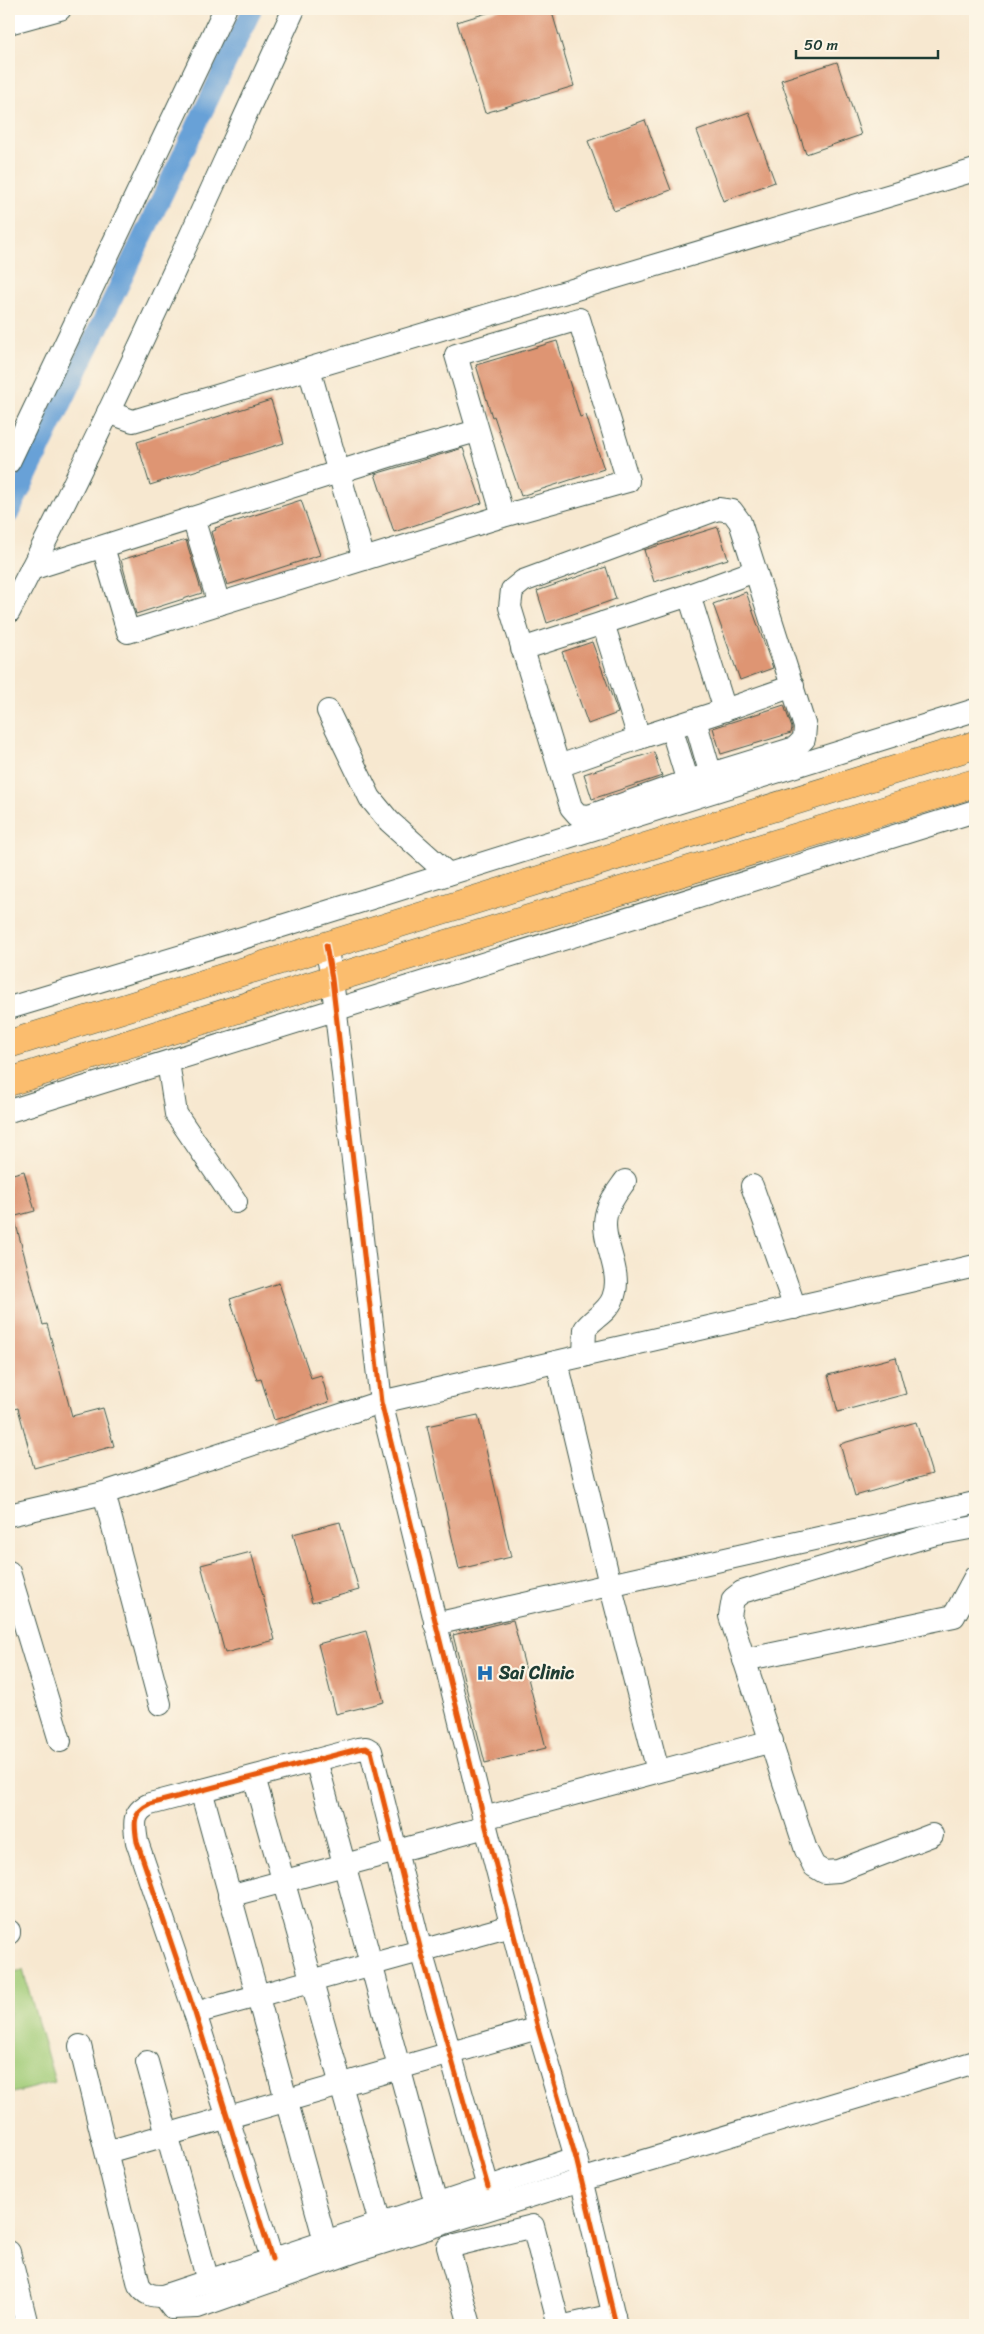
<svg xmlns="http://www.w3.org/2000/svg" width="984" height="2334" font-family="Sriracha,sans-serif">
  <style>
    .green { fill: #a1cc78; stroke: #608456 }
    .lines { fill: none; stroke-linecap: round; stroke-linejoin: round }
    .canal { stroke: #67a1d7; stroke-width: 20 }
    .building { fill: #de9573 }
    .minor-casing { stroke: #3f574b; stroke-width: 24 }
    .major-casing { stroke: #3f574b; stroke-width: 29 }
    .minor { stroke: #fff; stroke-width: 22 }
    .major { stroke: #fbbd6e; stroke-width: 28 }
    .cycleway-casing { stroke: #fcf5e5; stroke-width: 8 }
    .cycleway { stroke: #e8590c; stroke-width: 5 }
    .labels { text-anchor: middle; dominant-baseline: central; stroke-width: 4.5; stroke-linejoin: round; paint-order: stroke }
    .poi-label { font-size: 18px; font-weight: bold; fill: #1f3d34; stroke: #fcf5e5; text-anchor: start }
  </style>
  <rect width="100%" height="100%" fill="#fcf5e5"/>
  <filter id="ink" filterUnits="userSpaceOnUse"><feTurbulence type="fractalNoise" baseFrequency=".02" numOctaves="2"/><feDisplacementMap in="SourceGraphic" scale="10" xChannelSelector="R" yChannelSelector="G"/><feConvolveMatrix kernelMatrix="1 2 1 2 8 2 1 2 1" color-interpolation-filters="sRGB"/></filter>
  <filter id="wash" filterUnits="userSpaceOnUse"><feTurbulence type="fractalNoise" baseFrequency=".0096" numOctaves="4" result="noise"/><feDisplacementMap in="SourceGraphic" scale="20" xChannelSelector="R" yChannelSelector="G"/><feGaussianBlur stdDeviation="1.12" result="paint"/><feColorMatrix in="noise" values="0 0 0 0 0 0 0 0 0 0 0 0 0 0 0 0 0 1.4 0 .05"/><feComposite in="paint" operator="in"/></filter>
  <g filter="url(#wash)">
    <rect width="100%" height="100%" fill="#f7e8d0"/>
    <polygon class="green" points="23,1970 55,2082 9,2094 9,1973"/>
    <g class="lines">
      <polyline class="canal" points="9,514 251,12"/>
    </g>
    <g id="blocks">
      <g class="building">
        <polygon points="500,9 551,9 574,86 485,113 457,22"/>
        <polygon points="837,62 861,135 806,154 781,80"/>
        <polygon points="749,112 775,182 723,201 697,131"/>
        <polygon points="645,120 671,190 614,211 588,141"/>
        <polygon points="557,341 580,417 586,415 604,469 521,496 494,416 492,417 476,365"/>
        <polygon points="271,400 284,443 150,485 137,442"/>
        <polygon points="463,448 482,503 394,532 375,474"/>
        <polygon points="301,500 320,555 227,585 211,532 216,530 215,528"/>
        <polygon points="718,527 728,559 654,582 644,550"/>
        <polygon points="186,540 202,593 136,614 121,560"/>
        <polygon points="606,567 616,599 547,623 537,591"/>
        <polygon points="746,592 773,668 740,680 713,604"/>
        <polygon points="592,642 618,713 588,724 562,652"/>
        <polygon points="784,705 792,728 791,733 721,754 713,728"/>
        <polygon points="654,752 662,776 592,799 584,774"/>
        <polygon points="24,1171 35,1211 12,1217 14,1217 43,1325 47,1324 72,1416 103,1408 114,1446 34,1468 18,1408 14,1409 9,1388 9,1175"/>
        <polygon points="279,1283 311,1378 321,1375 329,1402 274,1420 261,1379 257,1380 230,1299"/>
        <polygon points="896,1357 906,1394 838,1412 828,1375"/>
        <polygon points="478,1415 511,1557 459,1569 427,1426"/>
        <polygon points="916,1422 932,1474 855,1496 840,1444"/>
        <polygon points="340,1522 359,1590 312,1603 293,1534"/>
        <polygon points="251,1552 275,1640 225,1653 201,1565"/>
        <polygon points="513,1620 546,1748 485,1763 453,1635"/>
        <polygon points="366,1631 384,1702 336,1714 318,1644"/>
      </g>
    </g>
  </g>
  <g filter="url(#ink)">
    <use href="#blocks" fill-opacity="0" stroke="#3f574b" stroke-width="1"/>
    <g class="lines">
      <g class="minor-casing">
        <g id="minor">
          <polyline points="9,23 60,9"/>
          <polyline points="309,369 364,559"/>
          <polyline points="108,412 133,421 975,170"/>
          <polyline points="9,462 225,9"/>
          <polygon points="718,509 732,511 740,522 805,727 804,739 795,748 688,781 589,816 578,815 571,807 510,607 512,590 523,581"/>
          <polyline points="193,518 219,604"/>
          <polyline points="103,547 128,632 503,516 456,355 579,319 628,481 503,516"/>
          <polyline points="31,569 392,455 477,431"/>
          <polygon points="689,595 725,710 639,738 603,623"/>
          <polyline points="689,595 755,571"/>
          <path d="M9,612C112,415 201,211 294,9"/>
          <polyline points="522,649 603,623"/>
          <polyline points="725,710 793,686"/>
          <polyline points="328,711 370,798 389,821 448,874"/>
          <polyline points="695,720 715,789"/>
          <polyline points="671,727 692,795"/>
          <polyline points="559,766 639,738"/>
          <polyline points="326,945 332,979 381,1402 486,1827 538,2028 576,2158 616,2325"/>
          <polyline points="9,1008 269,930 975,710"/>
          <polyline points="168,1062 176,1114 236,1202"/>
          <polyline points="9,1111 975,811"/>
          <polyline points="752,1186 795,1308"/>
          <path d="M584,1356L585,1329C593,1318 608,1312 613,1298C624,1271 600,1242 606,1215C609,1202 618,1191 625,1181"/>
          <polyline points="557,1362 608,1576 658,1771"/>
          <polyline points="104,1493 160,1704"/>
          <polyline points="9,1515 104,1493 381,1402 975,1266"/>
          <polyline points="9,1572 60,1741"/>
          <polyline points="435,1624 975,1503"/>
          <polyline points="744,1660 954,1616 975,1577"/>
          <polyline points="316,1760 436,2204"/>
          <polyline points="254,1777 380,2223"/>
          <polyline points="201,1790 325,2241"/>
          <polyline points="484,1818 772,1741"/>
          <polyline points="932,1835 838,1871 824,1872 814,1866 806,1850 730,1616 733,1599 742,1592 932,1535 975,1527"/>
          <polyline points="229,1896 486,1827"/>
          <polyline points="9,1931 9,1933"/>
          <polyline points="195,2013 511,1926"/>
          <path d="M80,2046L139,2285C146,2295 151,2296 163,2296L576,2158"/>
          <polyline points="147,2062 208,2281"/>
          <polyline points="107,2152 538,2028"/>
          <polyline points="9,2252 27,2325"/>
          <path d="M272,2259L195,2013L137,1842C134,1824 132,1812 150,1804L358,1749L366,1748L371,1751L421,1951L488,2187"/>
          <polyline points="163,2296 172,2308 198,2307 359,2250 581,2180 975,2062"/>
          <polyline points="470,2325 448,2247 533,2226 559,2325"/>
          <polyline points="569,2325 614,2315"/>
        </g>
      </g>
      <g class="major-casing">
        <g id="major">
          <polyline points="9,1044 975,745"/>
          <polyline points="9,1082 332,979 975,783"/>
        </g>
      </g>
      <use href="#minor" class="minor"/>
      <use href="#major" class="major"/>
      <g class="cycleway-casing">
        <g id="cycleway">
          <polyline points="326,945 332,979 381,1402 486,1827 538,2028 576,2158 616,2325"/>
          <path d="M272,2259L195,2013L137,1842C134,1824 132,1812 150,1804L358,1749L366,1748L371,1751L421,1951L488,2187"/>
        </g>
      </g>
      <use href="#cycleway" class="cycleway"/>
    </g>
  </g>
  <defs>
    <g id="hospital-bare" transform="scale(1.35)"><path d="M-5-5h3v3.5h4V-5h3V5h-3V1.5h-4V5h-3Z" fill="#1f6fb2" stroke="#fcf5e5" stroke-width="2.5" paint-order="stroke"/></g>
  </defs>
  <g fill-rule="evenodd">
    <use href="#hospital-bare" x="485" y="1673"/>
  </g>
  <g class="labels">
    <g class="poi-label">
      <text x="499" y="1673">Sai Clinic</text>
    </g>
  </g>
  <rect width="984" height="2334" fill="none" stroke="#fcf5e5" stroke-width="30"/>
  <path d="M796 50v8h142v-8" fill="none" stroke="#1f3d34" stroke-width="2.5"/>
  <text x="804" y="50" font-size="15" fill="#1f3d34" stroke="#fcf5e5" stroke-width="4" paint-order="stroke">50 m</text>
</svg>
